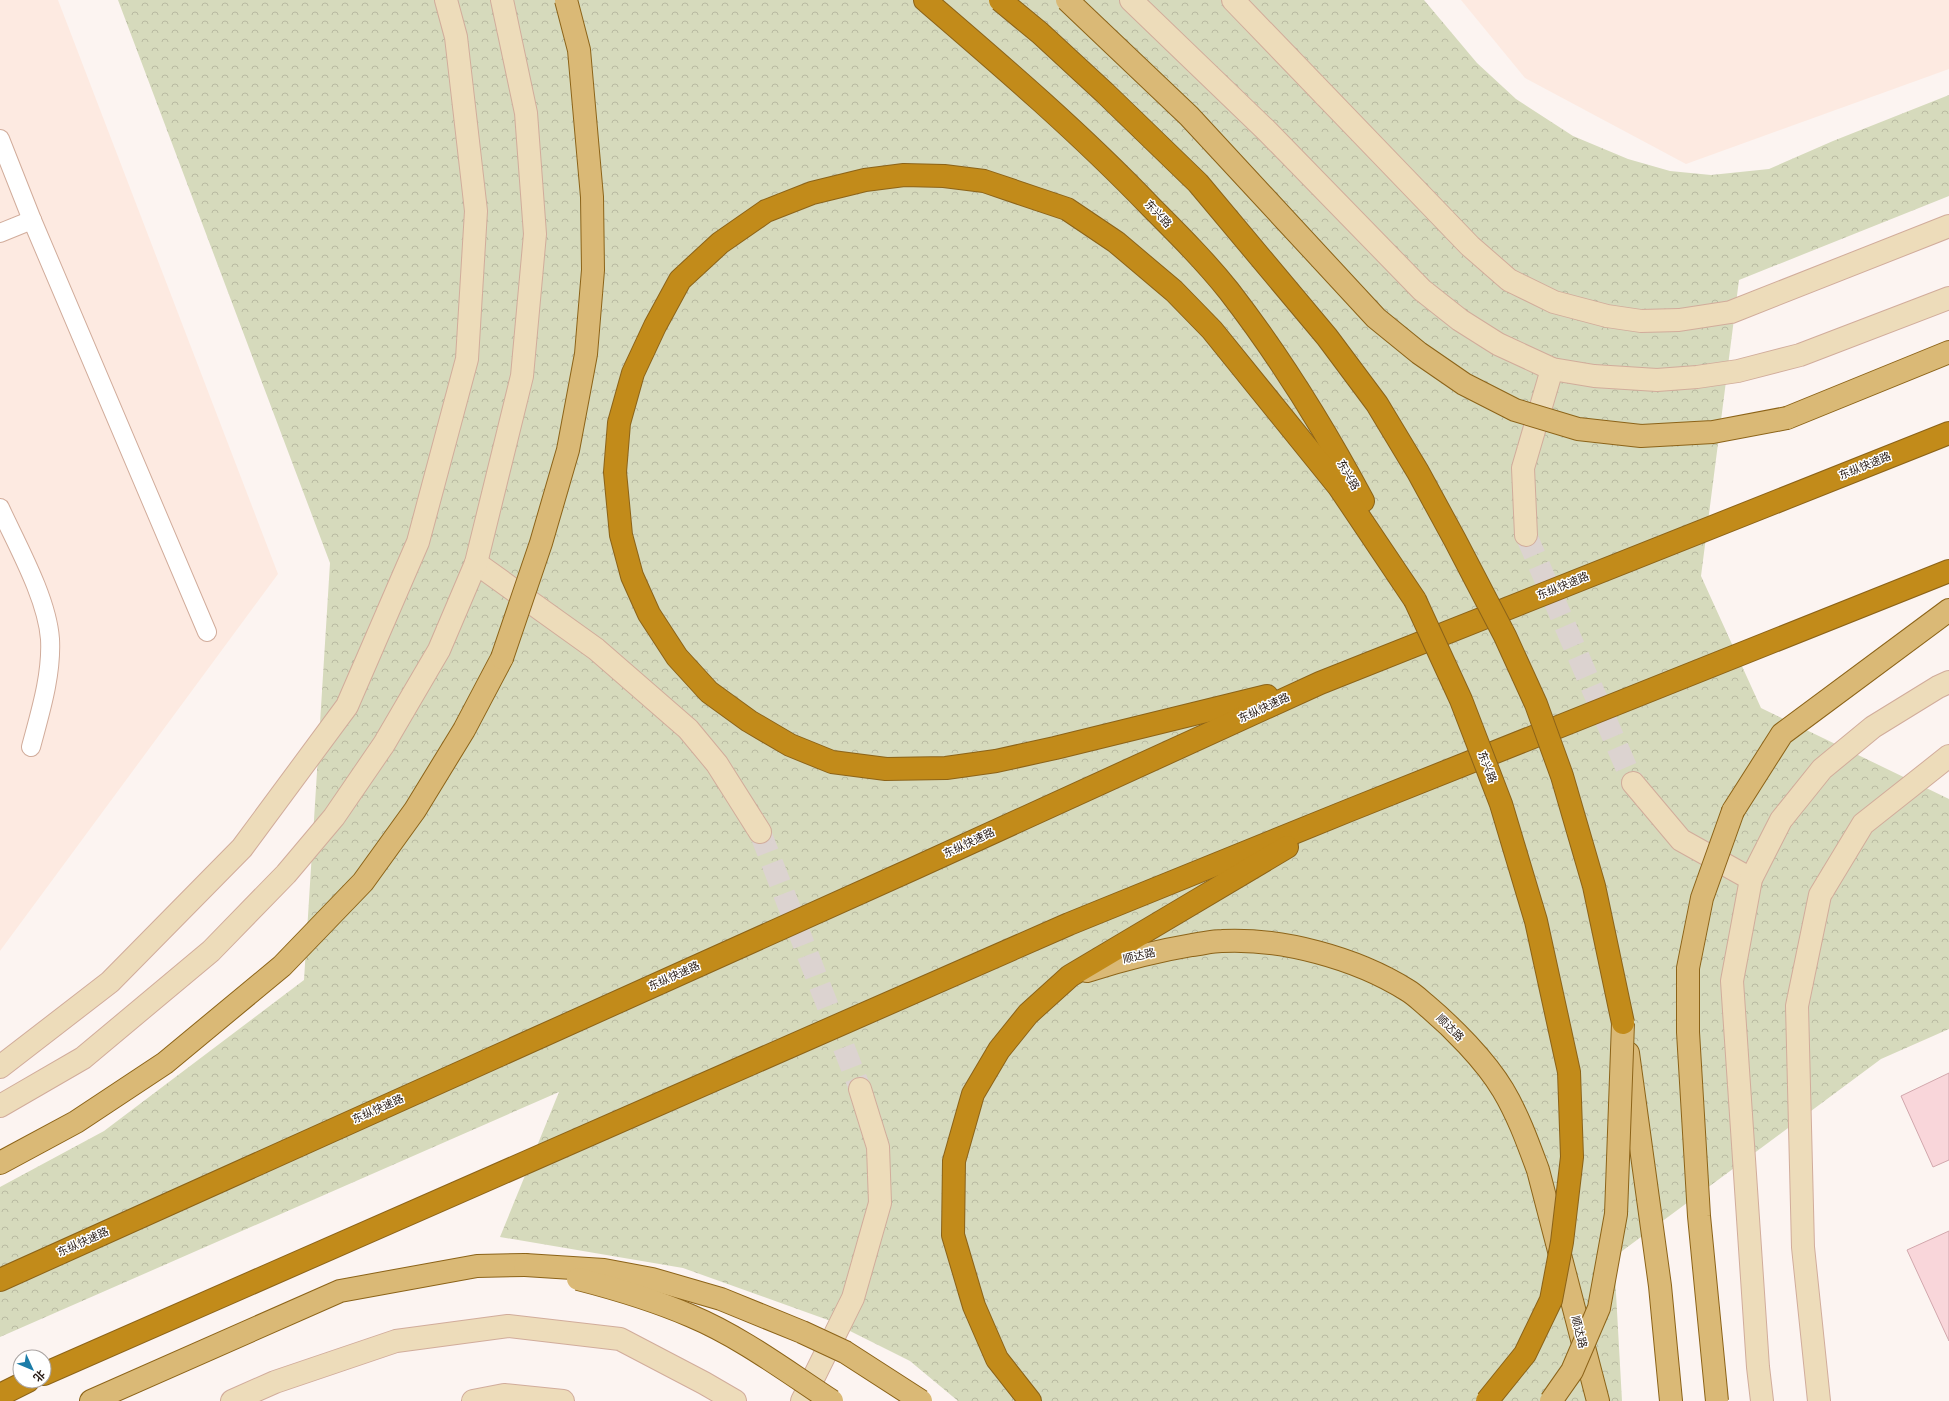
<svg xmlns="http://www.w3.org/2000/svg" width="1949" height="1401" font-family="'Fira Sans Condensed','Noto Sans SC',sans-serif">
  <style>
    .built { fill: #fdeae1 }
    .forest { fill: url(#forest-crowns) }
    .building { fill: #f9d6da; stroke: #d1a7ac }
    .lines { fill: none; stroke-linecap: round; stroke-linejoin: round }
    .secondary-tunnel { stroke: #dcd3d0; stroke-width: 22; stroke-dasharray: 22 11; stroke-linecap: butt }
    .lane-casing { stroke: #d1ac9b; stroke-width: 20 }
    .secondary-casing { stroke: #d1ac9b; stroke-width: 24 }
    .primary-casing { stroke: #8c6318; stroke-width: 24 }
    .highway-casing { stroke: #8c6318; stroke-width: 24 }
    .lane { stroke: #fff; stroke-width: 18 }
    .secondary { stroke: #eddcba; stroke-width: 22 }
    .primary { stroke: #dab976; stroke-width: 22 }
    .highway { stroke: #c28b1a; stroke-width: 22 }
    .primary-bridge-casing { stroke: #8c6318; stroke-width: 24; stroke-linecap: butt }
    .highway-bridge-casing { stroke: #8c6318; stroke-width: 24; stroke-linecap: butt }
    .primary-bridge { stroke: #dab976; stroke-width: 22 }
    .highway-bridge { stroke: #c28b1a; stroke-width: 22 }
    .labels { text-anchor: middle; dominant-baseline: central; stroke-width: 3; stroke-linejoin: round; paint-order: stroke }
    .street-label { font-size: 11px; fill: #271a14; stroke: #fff }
  </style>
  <defs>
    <pattern id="forest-crowns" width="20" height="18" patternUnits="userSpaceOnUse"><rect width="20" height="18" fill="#d6dabc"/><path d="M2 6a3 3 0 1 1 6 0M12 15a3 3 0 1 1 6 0" fill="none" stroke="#b8baa1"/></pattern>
  </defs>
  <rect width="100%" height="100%" fill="#fcf4f1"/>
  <g class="built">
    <polygon points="0,0 58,0 278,574 0,951"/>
    <polygon points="1461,0 1949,0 1949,69 1686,164 1525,78"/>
  </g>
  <polygon class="forest" points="118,0 1424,0 1477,63 1516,99 1573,136 1628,159 1670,171 1711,175 1769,169 1833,141 1949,95 1949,196 1739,280 1701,576 1761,708 1949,799 1949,1029 1881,1059 1614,1257 1622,1401 958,1401 910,1361 828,1320 683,1268 500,1237 559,1092 0,1337 0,1187 104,1131 304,980 330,563"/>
  <g class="building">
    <polygon points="1949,1073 1949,1160 1933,1167 1901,1096"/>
    <polygon points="1949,1231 1949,1341 1907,1250"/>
  </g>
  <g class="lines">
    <g class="secondary-tunnel">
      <polyline points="1526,535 1633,783"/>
      <polyline points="760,832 860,1089"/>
    </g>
    <g class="lane-casing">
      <g id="lane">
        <polyline points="0,139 32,220 207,632"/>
        <polyline points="0,233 32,220"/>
        <path d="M0,508C17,545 47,598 50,639C52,675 40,713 31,747"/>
      </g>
    </g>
    <g class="secondary-casing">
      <g id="secondary">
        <polyline points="1131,0 1267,131 1422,290 1460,320 1498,344 1552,369 1594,376 1657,380 1697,377 1738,371 1800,355 1949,298"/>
        <polyline points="1233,0 1470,246 1509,280 1554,302 1607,316 1641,321 1679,320 1731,312 1949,226"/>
        <polyline points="1526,535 1523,468 1552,369"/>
        <polyline points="476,563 596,649 688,729 717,764 760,832"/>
        <polyline points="1633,783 1681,840 1751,879"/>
        <polyline points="0,1067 110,982 242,848 347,706 418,542 467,359 476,211 456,37 446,0"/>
        <polyline points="0,1106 83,1058 211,951 286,874 334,817 384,744 439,650 476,563 522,376 535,234 526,113 502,0"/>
        <polyline points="232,1401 275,1382 396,1341 508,1326 620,1339 704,1383 735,1401"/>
        <polyline points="473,1401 504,1395 563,1401"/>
        <polyline points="802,1401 853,1298 880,1203 878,1147 860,1089"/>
        <polyline points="1762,1401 1758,1367 1732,981 1751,879 1781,820 1822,769 1873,727 1938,687 1949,682"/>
        <polyline points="1819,1401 1803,1247 1797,1006 1820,895 1863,824 1949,756"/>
      </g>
    </g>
    <g class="primary-casing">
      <g id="primary">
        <polyline points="1787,418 1949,352"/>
        <polyline points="1733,811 1782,734 1949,610"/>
        <path d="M1087,971C1122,960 1156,951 1192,945C1202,944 1212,941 1222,941C1282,938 1356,958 1407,990C1414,994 1420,1000 1426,1005C1452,1027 1485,1060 1503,1090C1518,1115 1528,1143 1538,1170L1598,1401"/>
        <polyline points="1628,1053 1660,1286 1671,1401"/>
        <polyline points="0,1163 76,1122 165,1063 282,966 363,882 415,810 464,730 502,658"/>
        <polyline points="91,1401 340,1291 477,1266 525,1265"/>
      </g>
    </g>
    <g class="highway-casing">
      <g id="highway">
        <path d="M925,0C1003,67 1080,133 1151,207C1178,234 1205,261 1229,291C1280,357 1324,428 1363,501"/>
        <polyline points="1267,696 1055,748 996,761 946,768 886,769 832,762 790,745 749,721 709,692 677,657 649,614 632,576 621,535 615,472 619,423 633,373 655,326 680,280 720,243 766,211 812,193 865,180 904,175 944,176 984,181 1067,209 1116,242 1174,291 1212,330 1339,487 1415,600"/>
        <polyline points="0,1280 915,868 1320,683 1949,433"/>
        <polyline points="44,1374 1069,924 1350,810 1949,571"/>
        <polyline points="0,1395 28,1381"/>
        <polyline points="1030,1401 997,1359 974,1306 953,1235 954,1161 973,1094 999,1050 1028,1014 1070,976 1287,847"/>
      </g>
    </g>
    <use href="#lane" class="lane"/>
    <use href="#secondary" class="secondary"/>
    <use href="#primary" class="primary"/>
    <use href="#highway" class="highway"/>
    <g class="primary-bridge-casing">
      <g id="primary-bridge">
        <polyline points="1067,0 1189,116 1376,318 1419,353 1464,384 1515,410 1578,429 1641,436 1713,432 1787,418"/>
        <polyline points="502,658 541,543 568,450 586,354 593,270 592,197 579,50 566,0"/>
        <polyline points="525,1265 604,1270 652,1279 721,1299 802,1332 845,1352 921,1401"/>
        <path d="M578,1279C617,1289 654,1300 691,1316C741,1337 786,1371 832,1401"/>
        <polyline points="1551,1401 1572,1371 1599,1308 1616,1214 1623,1023"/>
        <polyline points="1717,1401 1699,1216 1688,1032 1688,968 1702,898 1733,811"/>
      </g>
    </g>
    <g class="highway-bridge-casing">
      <g id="highway-bridge">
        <polyline points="1000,0 1040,33 1105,93 1198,183 1327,337 1377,404 1418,472 1455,540 1505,636 1536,704 1562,776 1594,886 1623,1023"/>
        <polyline points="1415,600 1461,700 1501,804 1536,921 1569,1072 1572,1157 1562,1242 1551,1300 1525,1354 1487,1401"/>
      </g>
    </g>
    <use href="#primary-bridge" class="primary-bridge"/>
    <use href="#highway-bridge" class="highway-bridge"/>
  </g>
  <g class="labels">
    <g class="street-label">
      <text transform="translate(1158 214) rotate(46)">东兴路</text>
      <text transform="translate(1865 466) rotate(-22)">东纵快速路</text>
      <text transform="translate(1348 475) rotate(60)">东兴路</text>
      <text transform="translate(1563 586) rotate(-22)">东纵快速路</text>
      <text transform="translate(1264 708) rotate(-25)">东纵快速路</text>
      <text transform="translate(1487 767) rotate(69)">东兴路</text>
      <text transform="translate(969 843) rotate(-25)">东纵快速路</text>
      <text transform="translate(1139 956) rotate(-13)">顺达路</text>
      <text transform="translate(674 976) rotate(-24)">东纵快速路</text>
      <text transform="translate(1450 1028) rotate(45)">顺达路</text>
      <text transform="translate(378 1109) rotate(-24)">东纵快速路</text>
      <text transform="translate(83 1242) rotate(-24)">东纵快速路</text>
      <text transform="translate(1579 1332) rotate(76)">顺达路</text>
    </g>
  </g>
  <g transform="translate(32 1369) rotate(134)"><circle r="19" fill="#ffffff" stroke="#a9a3a1"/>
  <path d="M0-3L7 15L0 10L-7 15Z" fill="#1b7ca8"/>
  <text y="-6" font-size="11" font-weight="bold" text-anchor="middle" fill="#271a14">北</text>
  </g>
</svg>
